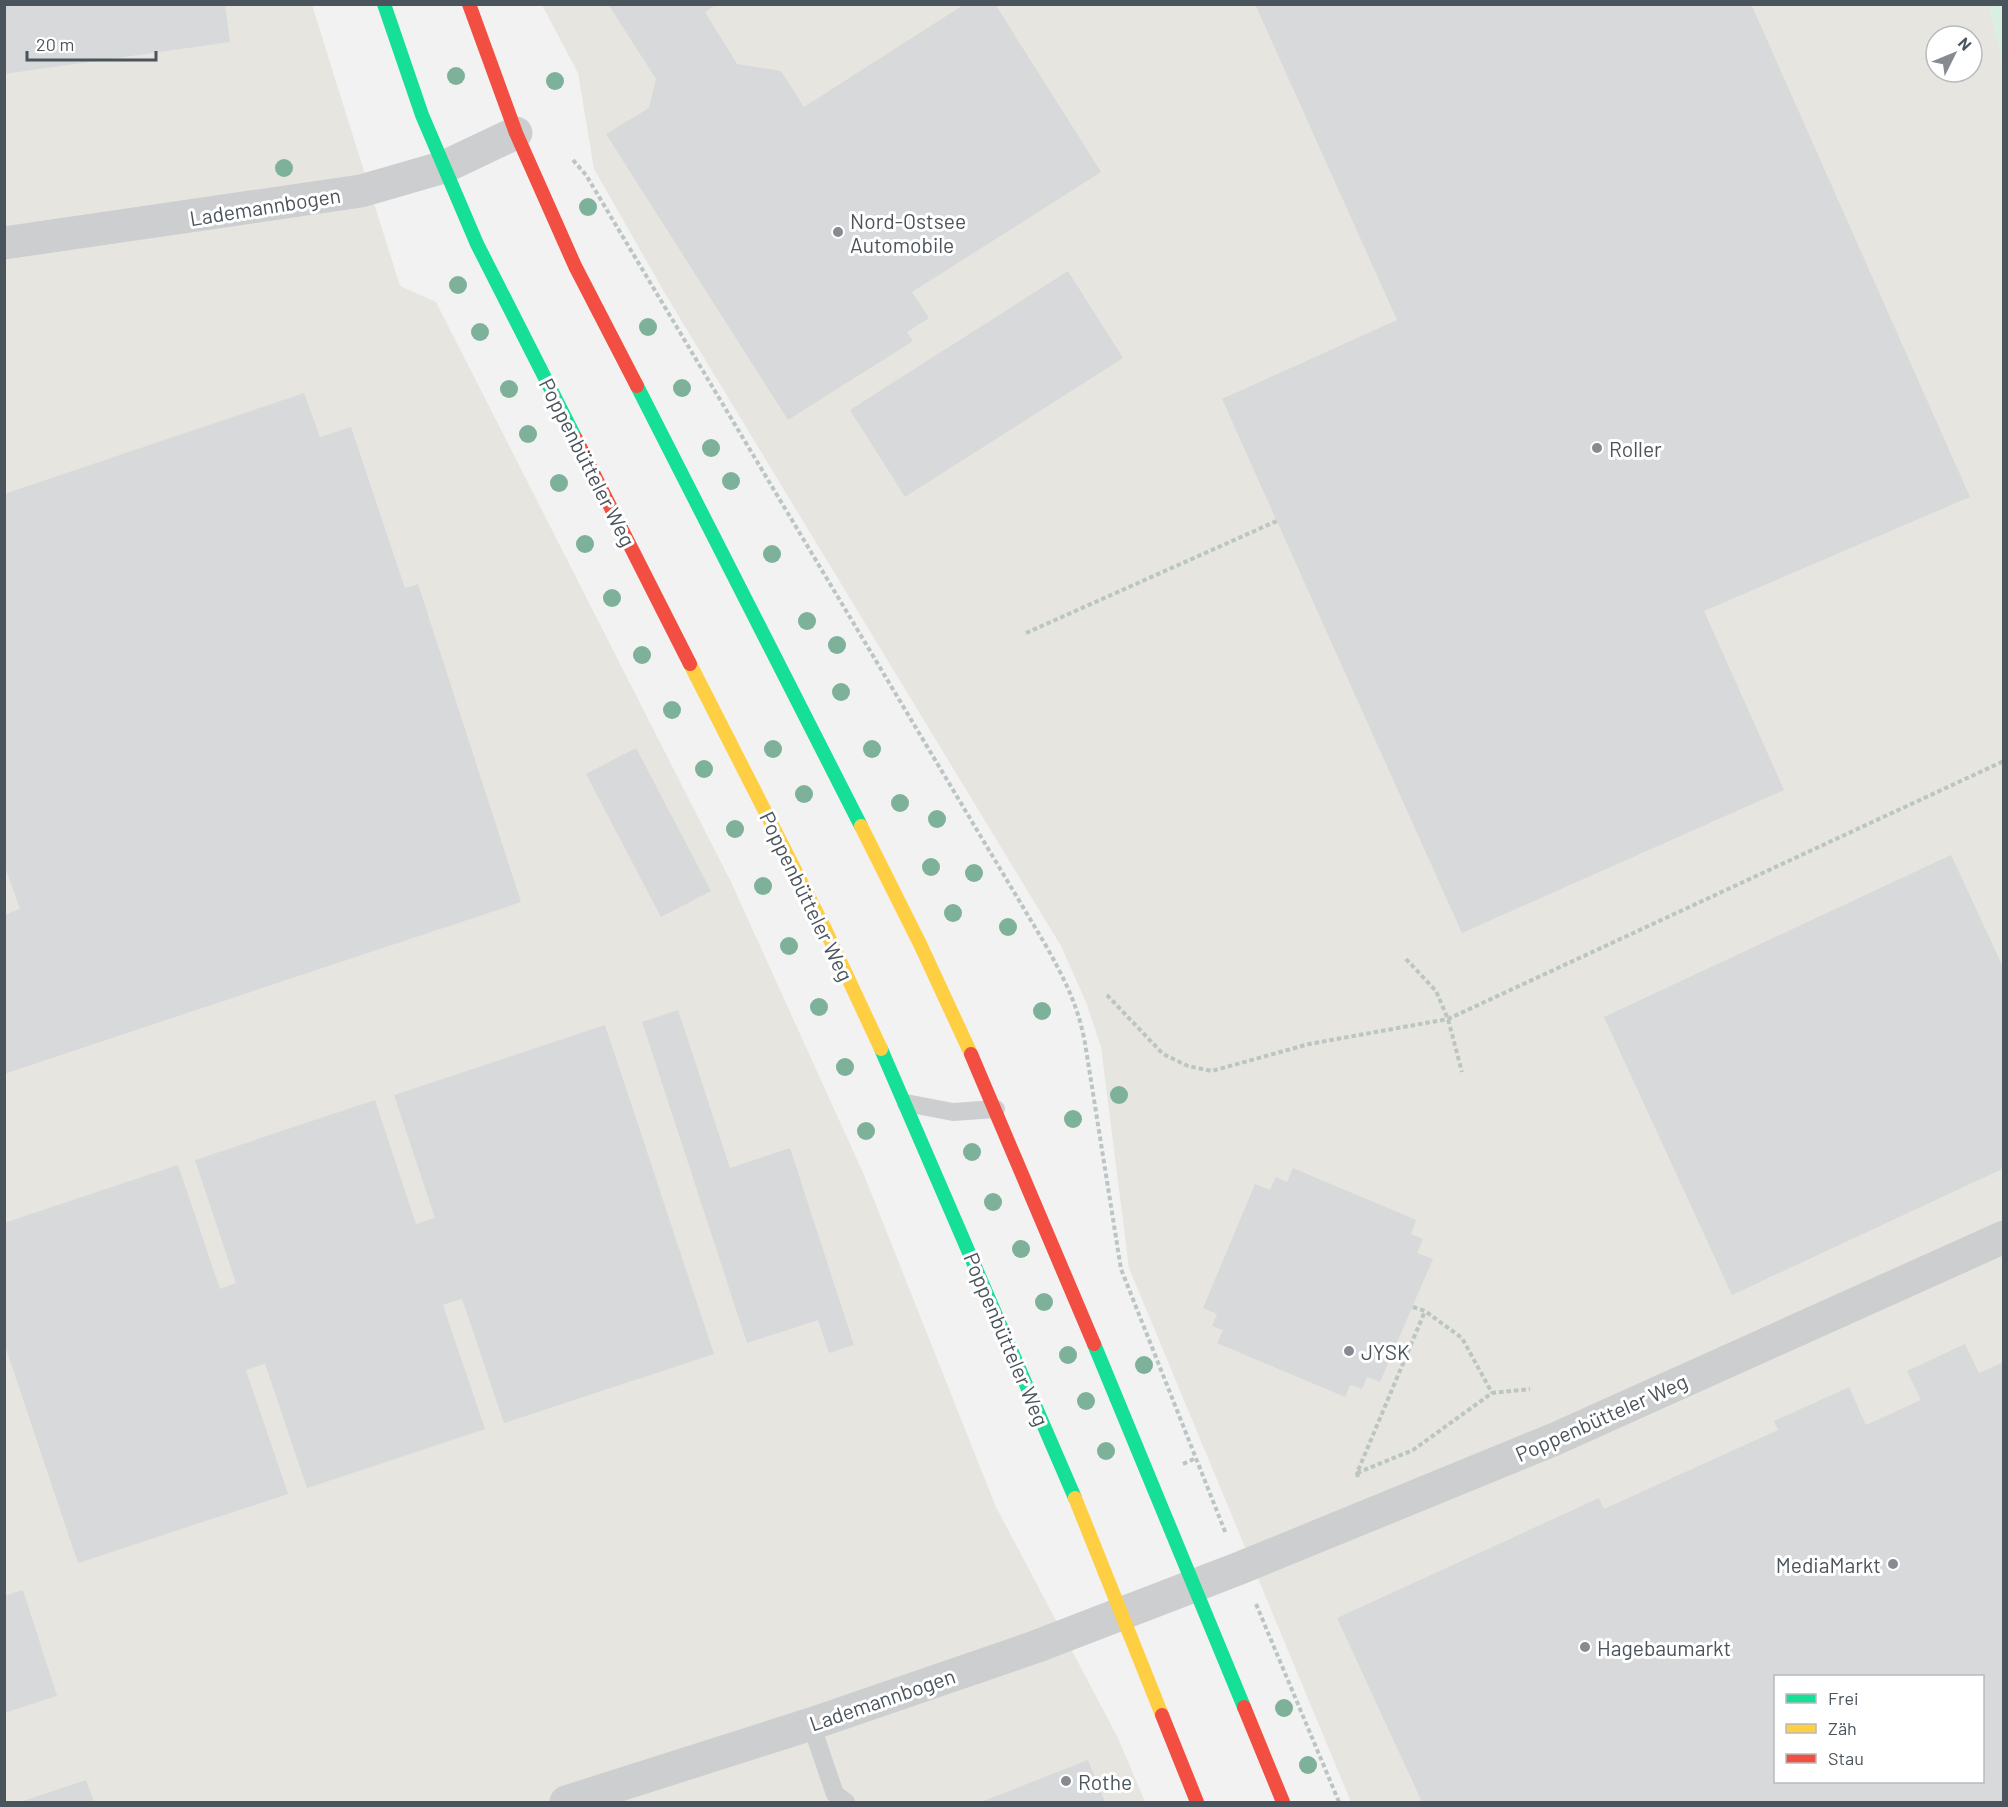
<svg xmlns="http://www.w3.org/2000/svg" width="2008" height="1807" font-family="Barlow,sans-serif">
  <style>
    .commercial { fill: #e6e5e0; fill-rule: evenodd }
    .green { fill: #d9efe2 }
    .building { fill: #d8d9db; fill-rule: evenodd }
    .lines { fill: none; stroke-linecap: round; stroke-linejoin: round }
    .path { stroke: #bbc5c2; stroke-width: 4; stroke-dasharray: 4.5 3; stroke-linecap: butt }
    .lane { stroke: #ccced0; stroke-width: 18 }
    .street { stroke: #ccced0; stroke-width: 33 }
    .fast { stroke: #16e098; stroke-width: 14 }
    .slow { stroke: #ffcf43; stroke-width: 14 }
    .jam { stroke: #f24e42; stroke-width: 14 }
    .tree { fill: #7eb199 }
    .poi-dot { fill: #858b91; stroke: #fff; stroke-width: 2 }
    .labels { text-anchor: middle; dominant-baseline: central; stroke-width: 6; stroke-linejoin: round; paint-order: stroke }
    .street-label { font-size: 21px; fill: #4a545d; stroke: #fff }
    .poi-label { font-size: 21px; fill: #4a545d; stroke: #fff; text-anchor: start }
  </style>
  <rect width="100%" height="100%" fill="#f2f2f2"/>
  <g class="commercial">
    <polygon points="5,5 312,5 400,286 436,302 731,882 864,1175 996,1507 1118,1738 1145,1802 5,1802"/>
    <path d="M542,5H1989L2004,69L2003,1802H1351L1129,1268L1101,1047L1086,1002L1061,946L667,297L594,169L578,73ZM1936,36H1972V72H1936ZM1776,1676H1982V1782H1776Z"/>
  </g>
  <polygon class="green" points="1989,5 2003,5 2003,69"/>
  <g class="building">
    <polygon points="4,4 225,4 230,42 4,74"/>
    <polygon points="608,4 717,4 705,12 737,64 781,71 804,107 965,4 995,4 1101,172 912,292 929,318 907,332 913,341 788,420 606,134 649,108 656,79"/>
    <polygon points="1255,4 1751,4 1970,497 1704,611 1784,790 1462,933 1222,399 1397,320"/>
    <polygon points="1068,271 1123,358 905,497 850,410"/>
    <polygon points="304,393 320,437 351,427 405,588 418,584 521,902 4,1074 4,915 20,909 4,864 4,494"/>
    <polygon points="636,748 711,891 661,917 586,774"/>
    <polygon points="1951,855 2004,969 2004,1166 2000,1170 1732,1295 1604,1017"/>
    <polygon points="678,1010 730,1168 790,1148 854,1345 829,1353 818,1320 747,1343 642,1022"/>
    <polygon points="605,1025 714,1354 504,1423 462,1299 443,1305 485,1429 307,1488 265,1364 246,1370 288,1494 78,1563 4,1343 4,1223 178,1165 220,1289 236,1283 195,1160 375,1100 416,1224 435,1218 394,1095"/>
    <polygon points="1293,1168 1416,1220 1411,1234 1423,1239 1417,1253 1433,1259 1380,1382 1367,1377 1362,1389 1350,1385 1345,1397 1217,1343 1223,1330 1212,1326 1217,1314 1203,1308 1255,1184 1270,1190 1276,1177 1287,1182"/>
    <path d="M1965,1344L1979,1373L2004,1362V1802H1422L1337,1618L1599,1498L1604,1509L1778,1430L1774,1421L1849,1387L1866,1425L1921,1400L1907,1371ZM1776,1676H1982V1782H1776Z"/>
    <polygon points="23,1590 57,1696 4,1713 4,1596"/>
    <polygon points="1088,1760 1105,1802 981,1802"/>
    <polygon points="86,1780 94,1802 20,1802"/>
  </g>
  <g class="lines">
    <g class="path">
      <path d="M573,160L586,175L1045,944C1064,978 1078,1005 1085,1043L1121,1269L1226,1534"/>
      <polyline points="1026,633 1279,520"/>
      <polyline points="1406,959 1436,991 1448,1019 1462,1072"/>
      <polyline points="1107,995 1163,1054 1188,1066 1212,1071 1309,1044 1448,1019 2004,761"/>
      <polyline points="1413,1307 1425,1311 1462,1338 1492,1393"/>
      <polyline points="1183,1464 1196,1458"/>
      <polyline points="1357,1473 1413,1450 1492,1393 1530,1389"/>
      <polyline points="1358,1477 1357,1473 1425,1311"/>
      <polyline points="1256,1604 1339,1802"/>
    </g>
    <g class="lane">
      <polyline points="906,1103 953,1112 996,1109"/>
      <polyline points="811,1724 835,1794 846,1802"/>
    </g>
    <g class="street">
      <polyline points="4,243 361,191 444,167 516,133"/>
      <polyline points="566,1802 811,1724 1035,1647 1240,1568 1555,1439 2004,1237"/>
    </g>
    <g class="fast">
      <polyline points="384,4 422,115 477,244 576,439"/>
      <polyline points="637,386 861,826"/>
      <polyline points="881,1049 1075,1498"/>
      <polyline points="1094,1344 1244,1707"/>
    </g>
    <g class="slow">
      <polyline points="690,664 825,929 881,1049"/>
      <polyline points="861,826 920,944 971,1054"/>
      <polyline points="1075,1498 1162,1715"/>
    </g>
    <g class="jam">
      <polyline points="469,4 516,133 575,266 637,386"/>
      <polyline points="576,439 690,664"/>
      <polyline points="971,1054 1094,1344"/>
      <polyline points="1244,1707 1283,1802"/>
      <polyline points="1162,1715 1197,1802"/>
    </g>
  </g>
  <g class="tree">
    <circle cx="456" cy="76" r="9"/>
    <circle cx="555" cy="81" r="9"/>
    <circle cx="284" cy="168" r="9"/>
    <circle cx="588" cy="207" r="9"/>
    <circle cx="458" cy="285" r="9"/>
    <circle cx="648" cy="327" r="9"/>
    <circle cx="480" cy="332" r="9"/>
    <circle cx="682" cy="388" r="9"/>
    <circle cx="509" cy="389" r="9"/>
    <circle cx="528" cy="434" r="9"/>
    <circle cx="711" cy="448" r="9"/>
    <circle cx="731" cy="481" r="9"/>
    <circle cx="559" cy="483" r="9"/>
    <circle cx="585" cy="544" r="9"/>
    <circle cx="772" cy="554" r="9"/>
    <circle cx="612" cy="598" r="9"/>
    <circle cx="807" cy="621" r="9"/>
    <circle cx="837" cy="645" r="9"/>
    <circle cx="642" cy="655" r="9"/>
    <circle cx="841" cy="692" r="9"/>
    <circle cx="672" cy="710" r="9"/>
    <circle cx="773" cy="749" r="9"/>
    <circle cx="872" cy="749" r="9"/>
    <circle cx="704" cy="769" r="9"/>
    <circle cx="804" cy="794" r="9"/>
    <circle cx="900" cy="803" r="9"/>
    <circle cx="937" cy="819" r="9"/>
    <circle cx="735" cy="829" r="9"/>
    <circle cx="931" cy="867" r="9"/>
    <circle cx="974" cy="873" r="9"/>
    <circle cx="763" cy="886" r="9"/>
    <circle cx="953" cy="913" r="9"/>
    <circle cx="1008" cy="927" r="9"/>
    <circle cx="789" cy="946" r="9"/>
    <circle cx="819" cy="1007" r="9"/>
    <circle cx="1042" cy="1011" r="9"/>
    <circle cx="845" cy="1067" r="9"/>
    <circle cx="1119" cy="1095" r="9"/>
    <circle cx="1073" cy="1119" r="9"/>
    <circle cx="866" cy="1131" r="9"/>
    <circle cx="972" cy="1152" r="9"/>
    <circle cx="993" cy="1202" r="9"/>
    <circle cx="1021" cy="1249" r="9"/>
    <circle cx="1044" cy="1302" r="9"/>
    <circle cx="1068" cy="1355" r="9"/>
    <circle cx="1144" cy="1365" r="9"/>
    <circle cx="1086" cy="1401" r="9"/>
    <circle cx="1106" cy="1451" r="9"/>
    <circle cx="1284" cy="1708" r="9"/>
    <circle cx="1308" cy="1765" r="9"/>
  </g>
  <g class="poi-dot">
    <circle cx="838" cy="232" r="6"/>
    <circle cx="1597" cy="448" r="6"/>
    <circle cx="1349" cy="1351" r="6"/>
    <circle cx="1893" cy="1564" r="6"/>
    <circle cx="1585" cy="1647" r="6"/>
    <circle cx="1066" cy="1781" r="6"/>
  </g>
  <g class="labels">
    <g class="street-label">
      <text transform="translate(265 206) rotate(-9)">Lademannbogen</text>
      <text transform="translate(588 462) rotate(63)">Poppenbütteler Weg</text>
      <text transform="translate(807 896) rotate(64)">Poppenbütteler Weg</text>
      <text transform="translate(1007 1339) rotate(67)">Poppenbütteler Weg</text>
      <text transform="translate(1601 1417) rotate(-24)">Poppenbütteler Weg</text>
      <text transform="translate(882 1699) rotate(-19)">Lademannbogen</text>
    </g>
    <g class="poi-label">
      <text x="850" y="220">Nord-Ostsee<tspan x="850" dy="24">Automobile</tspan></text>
      <text x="1609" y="448">Roller</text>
      <text x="1361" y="1351">JYSK</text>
      <text x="1881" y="1564" text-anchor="end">MediaMarkt</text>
      <text x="1597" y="1647">Hagebaumarkt</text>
      <text x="1078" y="1781">Rothe</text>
    </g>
  </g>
  <rect width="2008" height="1807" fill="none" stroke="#4a545d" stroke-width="12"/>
  <rect x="1774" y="1675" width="210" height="108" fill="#ffffff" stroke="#b7bbbe" stroke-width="1.5"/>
  <rect x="1786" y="1694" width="30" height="9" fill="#16e098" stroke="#b7bbbe" stroke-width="1.5"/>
  <text x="1828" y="1705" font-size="18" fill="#4a545d">Frei</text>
  <rect x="1786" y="1724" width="30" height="9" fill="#ffcf43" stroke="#b7bbbe" stroke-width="1.5"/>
  <text x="1828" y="1735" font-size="18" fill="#4a545d">Zäh</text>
  <rect x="1786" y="1754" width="30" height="9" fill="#f24e42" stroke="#b7bbbe" stroke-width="1.5"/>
  <text x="1828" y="1765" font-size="18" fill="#4a545d">Stau</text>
  <g transform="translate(1954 54) rotate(47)"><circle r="28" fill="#ffffff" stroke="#b7bbbe" stroke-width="1.5"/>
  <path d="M0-4.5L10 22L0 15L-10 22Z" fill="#858b91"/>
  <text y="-9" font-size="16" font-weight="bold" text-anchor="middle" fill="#4a545d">N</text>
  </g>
  <path d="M27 51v9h129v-9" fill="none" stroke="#4a545d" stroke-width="3"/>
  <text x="36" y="51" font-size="18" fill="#4a545d" stroke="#ffffff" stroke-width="4.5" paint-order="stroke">20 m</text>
</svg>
